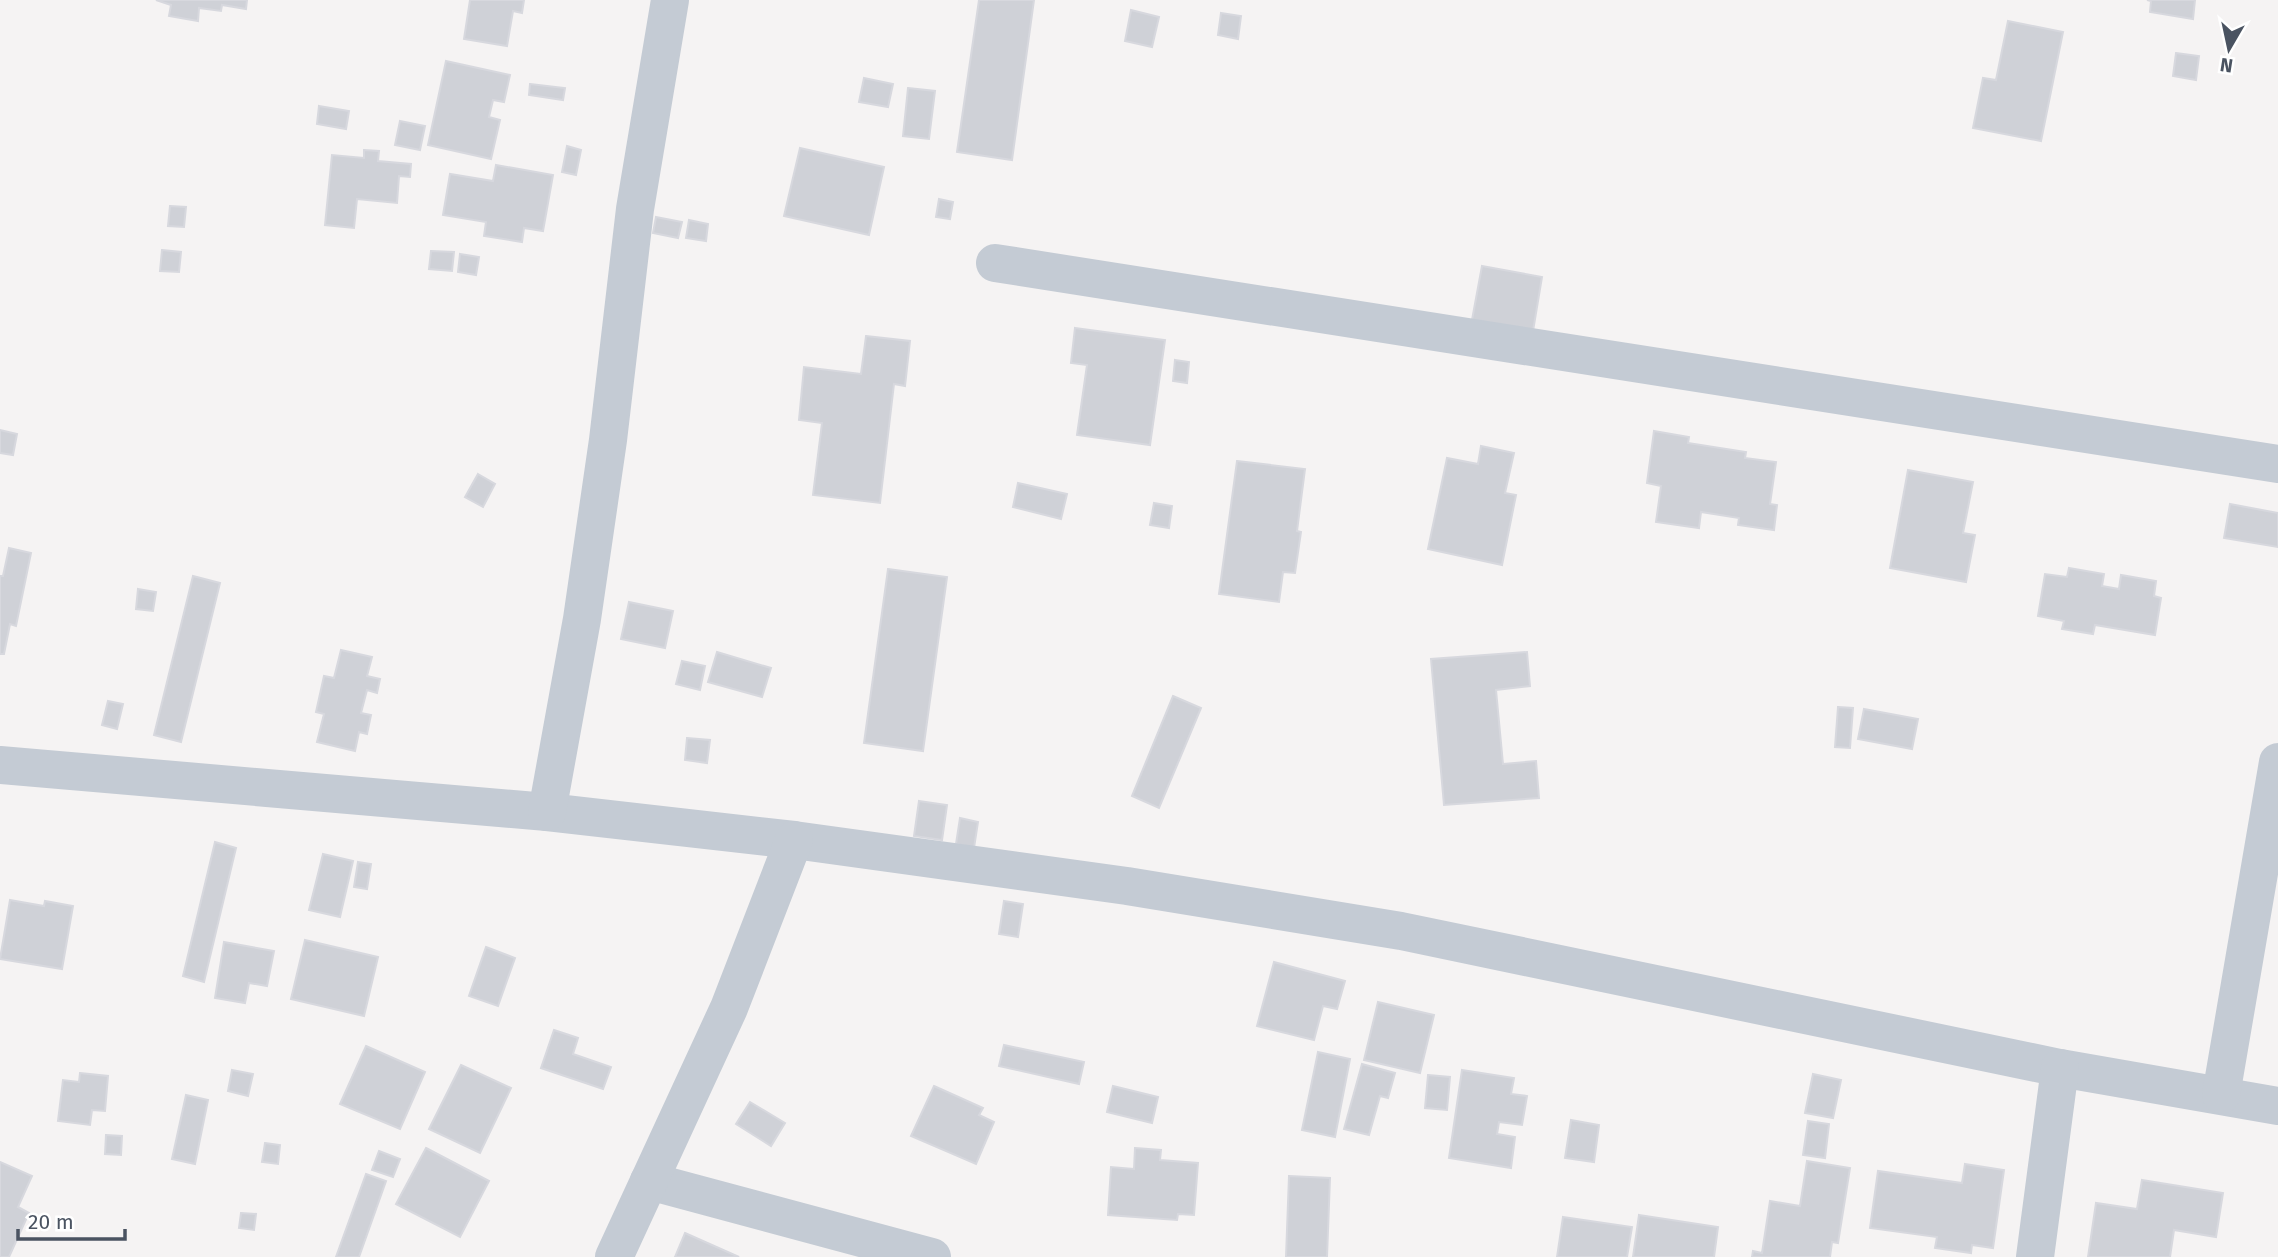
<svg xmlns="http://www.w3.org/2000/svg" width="2278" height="1257" font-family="'Fira Sans',sans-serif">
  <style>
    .building { fill: #cfd1d7; stroke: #d7d8de; stroke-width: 2 }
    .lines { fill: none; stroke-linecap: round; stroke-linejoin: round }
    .minor { stroke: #c4cbd4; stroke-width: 38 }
  </style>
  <rect width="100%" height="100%" fill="#f5f3f3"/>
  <g class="building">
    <polygon points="156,0 247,0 246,9 222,5 221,11 199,8 198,21 169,16 171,5"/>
    <polygon points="470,0 524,0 522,13 513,11 507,46 464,39"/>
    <polygon points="979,0 1034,0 1012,160 957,152"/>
    <polygon points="2147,0 2195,0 2193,19 2150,12 2151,1"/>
    <polygon points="1131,10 1159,17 1152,47 1125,41"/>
    <polygon points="1221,13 1241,16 1238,39 1218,35"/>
    <polygon points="2008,21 2063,32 2041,141 1973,128 1983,78 1996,80"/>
    <polygon points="2176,53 2199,56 2196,80 2173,76"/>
    <polygon points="446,61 510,75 504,102 493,100 489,117 500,120 491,159 428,145"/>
    <polygon points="864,78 893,84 888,107 859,102"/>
    <polygon points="530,84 565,88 563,100 529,95"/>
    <polygon points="908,88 935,91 929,139 903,136"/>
    <polygon points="319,106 349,111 346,129 317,124"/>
    <polygon points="400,121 425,126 420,150 395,145"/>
    <polygon points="567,146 581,150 576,175 562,172"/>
    <polygon points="800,148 884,167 869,235 784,216"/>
    <polygon points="364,150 379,151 378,161 411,164 410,177 399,176 397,203 357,199 354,228 325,225 332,155 364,158"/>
    <polygon points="496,165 553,175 543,231 524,228 522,242 484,236 486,222 443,215 450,174 493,181"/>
    <polygon points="939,199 953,202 950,219 936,217"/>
    <polygon points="170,206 186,207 184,227 168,226"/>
    <polygon points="656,217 682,222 678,238 653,233"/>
    <polygon points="689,220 708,224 706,241 686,238"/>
    <polygon points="162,250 181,252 179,272 160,271"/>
    <polygon points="431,251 454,252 452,271 429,269"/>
    <polygon points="460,254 479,257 476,275 458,272"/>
    <polygon points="1482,266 1542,277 1533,331 1472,320"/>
    <polygon points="1075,328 1165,340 1150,445 1077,435 1087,365 1071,363"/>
    <polygon points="866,336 910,341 905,386 894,384 880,503 813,495 822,423 799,420 804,367 861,374"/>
    <polygon points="1175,360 1189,362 1187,383 1173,381"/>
    <polygon points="0,430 17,434 13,455 0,453"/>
    <polygon points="1654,431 1689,437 1688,443 1746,452 1745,458 1776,462 1770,504 1777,505 1774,530 1738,525 1739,518 1701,512 1699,528 1656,522 1661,486 1647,483"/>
    <polygon points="1481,446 1514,453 1505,493 1516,495 1502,565 1428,549 1447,458 1478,464"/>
    <polygon points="1237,461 1305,469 1297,531 1301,532 1295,573 1283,572 1279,602 1219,594"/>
    <polygon points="1908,470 1973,482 1963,533 1975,535 1966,582 1890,568"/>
    <polygon points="478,474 495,484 483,507 465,497"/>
    <polygon points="1018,483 1067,494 1061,519 1013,507"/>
    <polygon points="1154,503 1172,506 1169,528 1150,525"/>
    <polygon points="2230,504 2278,513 2278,547 2224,538"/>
    <polygon points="9,548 31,553 16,626 10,624 4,654 0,654 0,576 3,576"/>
    <polygon points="2069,568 2104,574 2102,586 2119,589 2121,575 2156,581 2154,596 2161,598 2155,635 2095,625 2093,634 2062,629 2064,621 2038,616 2045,574 2067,577"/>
    <polygon points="888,569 947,577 923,751 864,743"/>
    <polygon points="193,576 220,583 181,742 154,735"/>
    <polygon points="138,589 156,592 153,611 136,609"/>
    <polygon points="629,602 673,611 665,648 621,639"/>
    <polygon points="341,650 372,657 367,676 380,679 377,693 367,690 361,713 371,715 367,734 359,732 355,751 317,742 324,714 316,712 324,676 334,678"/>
    <polygon points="717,652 771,668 762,697 708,682"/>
    <polygon points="1527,652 1530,686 1496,690 1503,764 1536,761 1539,798 1444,805 1431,659"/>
    <polygon points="682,661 705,666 700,690 676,684"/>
    <polygon points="1173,696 1201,708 1159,808 1132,796"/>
    <polygon points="108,701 123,704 117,729 102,725"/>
    <polygon points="1838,707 1853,708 1850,748 1835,747"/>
    <polygon points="1864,709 1918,719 1912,749 1858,739"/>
    <polygon points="687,738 710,740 707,763 685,760"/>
    <polygon points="919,801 947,805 942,840 914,836"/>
    <polygon points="960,818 978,822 974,848 956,844"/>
    <polygon points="215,842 236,848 204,982 183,976"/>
    <polygon points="323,854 353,861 340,917 309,910"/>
    <polygon points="358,862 371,864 367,889 354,887"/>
    <polygon points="10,900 44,906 45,901 73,906 62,969 0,959"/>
    <polygon points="1004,901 1023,904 1018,937 999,934"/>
    <polygon points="305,940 378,957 364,1016 291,999"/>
    <polygon points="224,942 274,951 267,986 249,983 245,1003 215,998"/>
    <polygon points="486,947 515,958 498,1006 469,996"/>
    <polygon points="1274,962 1345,981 1337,1009 1323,1006 1314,1040 1257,1026"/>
    <polygon points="1378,1002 1434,1015 1420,1073 1364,1060"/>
    <polygon points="554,1030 578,1038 573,1054 611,1067 603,1089 541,1068"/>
    <polygon points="1004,1045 1084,1062 1079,1084 999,1066"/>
    <polygon points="366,1046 425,1072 400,1129 340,1104"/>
    <polygon points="1318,1052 1350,1059 1335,1137 1302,1130"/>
    <polygon points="1362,1064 1395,1073 1388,1098 1380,1096 1369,1135 1344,1129"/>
    <polygon points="461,1065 511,1088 480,1153 429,1129"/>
    <polygon points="232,1070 253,1074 248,1096 228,1091"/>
    <polygon points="1462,1070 1514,1078 1511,1094 1527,1096 1522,1125 1499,1122 1497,1134 1515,1137 1511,1168 1449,1158"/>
    <polygon points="80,1073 108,1076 105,1111 92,1110 90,1125 58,1121 63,1080 79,1082"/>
    <polygon points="1813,1074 1841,1080 1833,1118 1805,1113"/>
    <polygon points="1428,1075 1450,1077 1447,1110 1425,1108"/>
    <polygon points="934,1086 983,1108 979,1115 994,1122 976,1164 911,1136"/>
    <polygon points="1113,1086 1158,1097 1152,1123 1107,1112"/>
    <polygon points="186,1095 208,1100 195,1164 172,1159"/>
    <polygon points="750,1102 785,1123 771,1146 736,1124"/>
    <polygon points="1571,1120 1599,1125 1594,1162 1565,1158"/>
    <polygon points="1808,1121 1829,1124 1825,1158 1803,1155"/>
    <polygon points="106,1135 122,1136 121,1155 105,1154"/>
    <polygon points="265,1143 280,1145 278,1164 262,1162"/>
    <polygon points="426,1148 489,1181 460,1237 396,1204"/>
    <polygon points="1135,1148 1161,1150 1160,1160 1198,1163 1194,1215 1178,1214 1177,1220 1108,1215 1111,1167 1134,1169"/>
    <polygon points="379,1151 400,1159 393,1177 372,1170"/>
    <polygon points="1807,1161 1850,1168 1838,1243 1832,1242 1830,1257 1752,1257 1753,1251 1762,1253 1770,1201 1800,1206"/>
    <polygon points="0,1162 32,1176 18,1207 29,1213 9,1257 0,1257"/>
    <polygon points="1965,1164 2004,1170 1993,1248 1972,1245 1971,1253 1935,1248 1937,1237 1870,1228 1878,1171 1962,1183"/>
    <polygon points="366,1174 386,1181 359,1257 336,1257"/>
    <polygon points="1289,1176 1330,1178 1327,1257 1286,1257"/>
    <polygon points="2142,1180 2223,1193 2216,1237 2174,1230 2170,1257 2088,1257 2096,1203 2137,1209"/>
    <polygon points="241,1213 256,1214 254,1230 239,1228"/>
    <polygon points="1639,1215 1718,1227 1714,1257 1633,1257"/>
    <polygon points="1563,1217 1632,1227 1627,1257 1557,1257"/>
    <polygon points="685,1233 739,1257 675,1257"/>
  </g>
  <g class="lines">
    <g class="minor">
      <polyline points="995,263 2278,464"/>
      <polyline points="0,765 547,812 794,840 1127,886 1401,931 2060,1068 2278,1106"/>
      <polyline points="547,812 582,619 608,440 635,209 670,0"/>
      <polyline points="2221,1095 2278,762"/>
      <polyline points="649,1181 932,1257"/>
      <polyline points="614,1257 729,1008 794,840"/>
      <polyline points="2035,1257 2060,1068"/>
    </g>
  </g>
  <g transform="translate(2229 49) rotate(189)" stroke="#ffffff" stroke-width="5" paint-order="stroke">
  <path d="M0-5L12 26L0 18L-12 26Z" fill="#4a5361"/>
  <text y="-10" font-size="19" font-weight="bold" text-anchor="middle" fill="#4a5361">N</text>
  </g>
  <path d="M18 1229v10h107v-10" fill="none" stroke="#4a5361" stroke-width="3.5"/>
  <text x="28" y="1229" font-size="21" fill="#4a5361" stroke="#ffffff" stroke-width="5" paint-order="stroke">20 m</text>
</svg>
